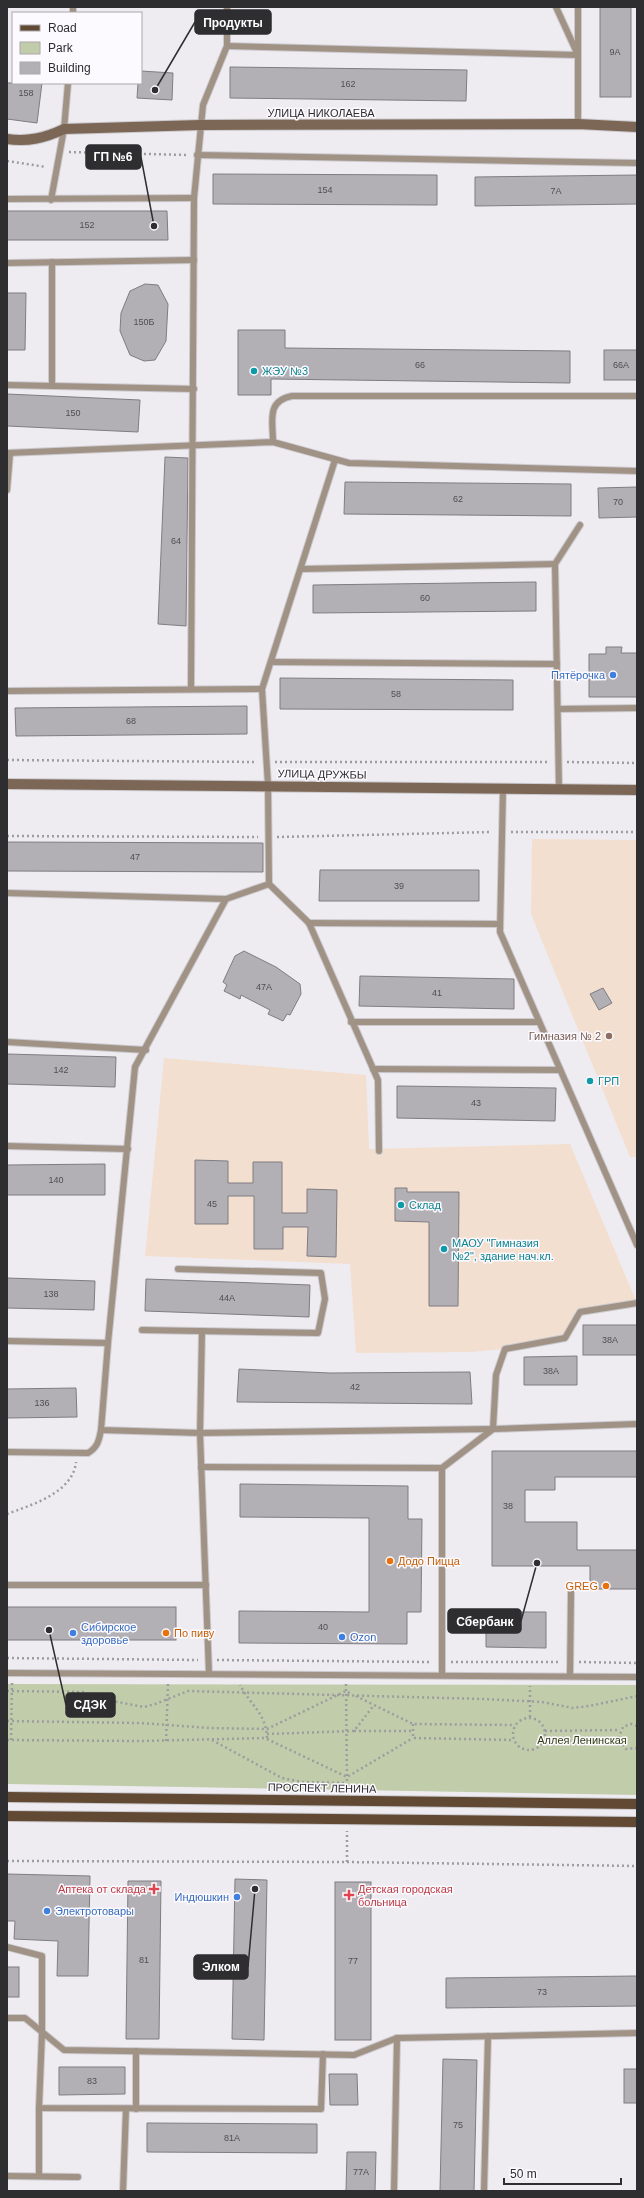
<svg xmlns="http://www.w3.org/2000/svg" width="644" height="2198" font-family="Arial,sans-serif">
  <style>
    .commercial { fill: #f3dfd0 }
    .green { fill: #c1cdaa }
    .building { fill: #b2b0b4; stroke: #7f7d81 }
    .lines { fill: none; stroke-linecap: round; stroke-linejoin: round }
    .service-casing { stroke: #cbcace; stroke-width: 8 }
    .secondary-casing { stroke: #cbcace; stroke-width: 12 }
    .primary-casing { stroke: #cbcace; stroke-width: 12 }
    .path { stroke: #9d9c9f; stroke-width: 2.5; stroke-dasharray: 2 3; stroke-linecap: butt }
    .service { stroke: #a19286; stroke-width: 6 }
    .secondary { stroke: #7c6756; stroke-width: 10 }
    .primary { stroke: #614934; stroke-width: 10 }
    .culture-dot { fill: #0f9aa8; stroke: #fcfafe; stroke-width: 1.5 }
    .shop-dot { fill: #3f7fe0; stroke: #fcfafe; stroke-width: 1.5 }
    .education-dot { fill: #8d6e63; stroke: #fcfafe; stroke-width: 1.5 }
    .food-dot { fill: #e8710a; stroke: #fcfafe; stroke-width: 1.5 }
    .health-dot { fill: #e0444e; stroke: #fcfafe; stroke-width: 1.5 }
    .labels { text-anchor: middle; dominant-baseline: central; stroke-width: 3; stroke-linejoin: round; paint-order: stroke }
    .number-label { font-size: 9px; fill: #4f4e50 }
    .street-label { font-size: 11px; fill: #2e2d2f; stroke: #fcfafe }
    .culture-label { font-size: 11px; fill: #0d838f; stroke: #fcfafe; text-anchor: start }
    .shop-label { font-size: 11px; fill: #366cbe; stroke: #fcfafe; text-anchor: start }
    .education-label { font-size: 11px; fill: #785e54; stroke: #fcfafe; text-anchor: end }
    .food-label { font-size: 11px; fill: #c56008; stroke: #fcfafe; text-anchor: start }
    .park-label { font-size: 11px; fill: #303c0f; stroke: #fcfafe }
    .health-label { font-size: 11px; fill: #be3a42; stroke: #fcfafe; text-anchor: end }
    .leader { fill: none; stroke: #2e2d2f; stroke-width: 1.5 }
    .callout-dot { fill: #2e2d2f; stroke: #fcfafe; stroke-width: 1.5 }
    .callout { fill: #2e2d2f; stroke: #2e2d2f; stroke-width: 1.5 }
    .callout-label { font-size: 12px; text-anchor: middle; font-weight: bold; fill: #fff }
  </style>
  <rect width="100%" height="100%" fill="#eeecf1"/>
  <g class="commercial">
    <polygon points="532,839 637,840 637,1157 630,1157 531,914"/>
    <polygon points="164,1058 366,1075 369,1149 570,1144 637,1303 580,1312 565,1338 505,1349 470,1352 356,1353 350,1264 145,1256"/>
  </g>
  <polygon class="green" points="7,1684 637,1685 637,1795 7,1784"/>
  <g class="building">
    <rect x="600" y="7" width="31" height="90"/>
    <polygon points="230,67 467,70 466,101 230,98"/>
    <polygon points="141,71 173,73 172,100 137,98 138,83 141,83"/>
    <polygon points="7,83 42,83 37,123 7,119"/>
    <polygon points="213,174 437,175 437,205 213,204"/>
    <polygon points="637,175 637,204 475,206 475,177"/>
    <polygon points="7,211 167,211 168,240 7,240"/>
    <polygon points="145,284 158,285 168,304 166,341 155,360 144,361 130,355 120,331 121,313 130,291"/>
    <polygon points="7,293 26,293 25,350 7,350"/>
    <polygon points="238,330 285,330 285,348 570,351 570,383 271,379 271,395 238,395"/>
    <rect x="604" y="350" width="33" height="30"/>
    <polygon points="7,394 140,400 138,432 7,426"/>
    <polygon points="165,457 188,458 186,626 158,624"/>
    <polygon points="345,482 571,484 571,516 344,514"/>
    <polygon points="637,487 637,517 599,518 598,488"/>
    <polygon points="536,582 536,611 313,613 313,585"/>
    <polygon points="606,647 622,647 621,653 637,653 637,697 589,697 589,654 606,654"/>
    <polygon points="280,678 513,680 513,710 280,709"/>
    <polygon points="247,706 247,734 16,736 15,708"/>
    <polygon points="7,842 263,843 263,872 7,871"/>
    <polygon points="320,870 479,870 479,901 319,901"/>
    <polygon points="244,951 276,967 300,984 301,994 290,1015 287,1014 283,1021 268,1014 270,1010 241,995 240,999 224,991 227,985 223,982 235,956"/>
    <polygon points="360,976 514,979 514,1009 359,1006"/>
    <polygon points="603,988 612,1003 599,1010 590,994"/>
    <polygon points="7,1054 116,1057 115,1087 7,1084"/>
    <polygon points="397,1086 556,1088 555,1121 397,1118"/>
    <polygon points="195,1160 228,1161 228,1183 253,1183 253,1162 282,1162 282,1213 307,1213 307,1189 337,1190 336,1257 307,1256 308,1227 283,1227 283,1249 254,1249 254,1196 228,1196 228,1224 195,1224"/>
    <polygon points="105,1164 105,1195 7,1195 7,1165"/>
    <polygon points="395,1188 407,1188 407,1192 459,1192 458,1306 429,1306 429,1222 395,1221"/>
    <polygon points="7,1278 95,1281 94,1310 7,1308"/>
    <polygon points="146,1279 310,1285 309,1317 145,1311"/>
    <rect x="583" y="1325" width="54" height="30"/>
    <polygon points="577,1356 577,1385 524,1385 524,1357"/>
    <polygon points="239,1369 330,1373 470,1372 472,1404 237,1402"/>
    <polygon points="76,1388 77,1417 7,1418 7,1389"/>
    <polygon points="492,1451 637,1451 637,1477 555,1477 555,1490 525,1490 525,1522 577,1522 577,1550 637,1550 637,1589 590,1589 590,1566 492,1566"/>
    <polygon points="240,1484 408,1486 408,1519 422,1519 421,1612 407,1612 407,1644 239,1643 239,1611 369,1612 369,1518 240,1517"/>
    <rect x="7" y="1607" width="169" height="33"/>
    <polygon points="486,1612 546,1612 546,1648 486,1647"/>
    <polygon points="7,1874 90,1876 88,1976 57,1976 58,1941 14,1939 15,1921 7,1921"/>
    <polygon points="235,1879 267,1880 264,2040 232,2039"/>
    <polygon points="128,1881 161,1881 159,2039 126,2039"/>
    <rect x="335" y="1882" width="36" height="158"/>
    <rect x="7" y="1967" width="12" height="30"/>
    <polygon points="637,1976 637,2006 446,2008 446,1978"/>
    <polygon points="443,2059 477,2060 474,2191 440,2191"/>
    <polygon points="59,2067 125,2067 125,2094 59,2095"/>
    <rect x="624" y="2069" width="13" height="34"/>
    <polygon points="329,2074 357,2074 358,2105 330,2105"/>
    <polygon points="147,2123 317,2124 317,2153 147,2152"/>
    <polygon points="347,2152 376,2152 375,2191 346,2191"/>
  </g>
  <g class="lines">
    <g class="service-casing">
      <g id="service">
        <polyline points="578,7 578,124"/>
        <polyline points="73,13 73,7"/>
        <polyline points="227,46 578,55 556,7"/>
        <polyline points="197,155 637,163"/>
        <polyline points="7,199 194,198"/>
        <polyline points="51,200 64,129 68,83"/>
        <polyline points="7,263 194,260"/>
        <polyline points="7,385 194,389"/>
        <polyline points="52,386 52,262"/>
        <path d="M273,442C273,421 266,401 292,396H637"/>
        <polyline points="7,453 273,442 349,463 637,471"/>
        <polyline points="7,490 10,454"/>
        <polyline points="301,569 555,564"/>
        <polyline points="271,662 557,664"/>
        <polyline points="191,689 194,198 203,105 227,46 227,7"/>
        <polyline points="262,689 335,460"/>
        <polyline points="7,691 262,689 268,785 269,884 226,899 135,1067 108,1343 7,1341"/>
        <polyline points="558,709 637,708"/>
        <polyline points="503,789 500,932 637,1245"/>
        <polyline points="559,789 555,564 580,525"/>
        <polyline points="269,884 309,923 378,1080 379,1151"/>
        <polyline points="7,893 226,899"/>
        <polyline points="309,923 500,924"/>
        <polyline points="351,1022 539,1022"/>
        <polyline points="7,1042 146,1050"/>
        <polyline points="373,1069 560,1070"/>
        <polyline points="7,1146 128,1149"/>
        <polyline points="142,1330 318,1333 325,1299 321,1273 178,1269"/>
        <polyline points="202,1331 200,1433 493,1429 637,1424"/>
        <polyline points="108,1343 101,1430 200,1433 209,1674"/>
        <path d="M7,1452L88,1453C98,1447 99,1440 101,1430"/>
        <polyline points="201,1467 442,1468"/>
        <polyline points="7,1585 206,1585"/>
        <polyline points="7,1673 637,1677"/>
        <polyline points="442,1675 442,1468 493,1429 496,1375 505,1349 565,1338 580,1312 637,1303"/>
        <polyline points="570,1676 571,1592"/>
        <polyline points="7,1947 42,1956 42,2033 39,2108 321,2109 323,2054"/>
        <polyline points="7,2018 25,2018 64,2050 354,2055 397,2038 637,2033"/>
        <polyline points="136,2109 136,2051"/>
        <polyline points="7,2176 78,2177"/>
        <polyline points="39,2176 39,2108"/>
        <polyline points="123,2191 126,2109"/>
        <polyline points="394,2191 397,2038"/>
        <polyline points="484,2191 488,2036"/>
      </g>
    </g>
    <g class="secondary-casing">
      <g id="secondary">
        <path d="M7,139C28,142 45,138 64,129L200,125L578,124L637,127"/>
        <polyline points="7,784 637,790"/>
      </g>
    </g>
    <g class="primary-casing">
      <g id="primary">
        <polyline points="7,1797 637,1804"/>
        <polyline points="7,1816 637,1822"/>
      </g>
    </g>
    <g class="path">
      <polyline points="69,152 188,155"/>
      <polyline points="7,161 46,167"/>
      <polyline points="7,760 256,762"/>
      <polyline points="275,762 548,762"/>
      <polyline points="567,762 637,763"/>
      <polyline points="511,832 637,832"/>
      <polyline points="7,836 258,837"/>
      <polyline points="277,837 492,832"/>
      <path d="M7,1514C31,1505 73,1493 76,1462"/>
      <polyline points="7,1658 198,1660"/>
      <polyline points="217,1660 432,1662"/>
      <polyline points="451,1662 560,1662"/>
      <polyline points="579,1662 637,1663"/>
      <polyline points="346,1684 347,1788"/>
      <polyline points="7,1691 83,1692 112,1701 144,1707 155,1704 188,1691 483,1699 542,1702 573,1708 589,1706 637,1696"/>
      <polyline points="356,1696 374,1705"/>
      <polyline points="530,1717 530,1686"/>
      <circle cx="529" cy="1734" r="16"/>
      <polyline points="7,1721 140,1723 210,1728 267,1729 346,1691 351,1694"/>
      <polyline points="413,1724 413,1738 514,1740"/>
      <polyline points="637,1726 631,1724 623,1727 618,1739 626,1749 637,1748"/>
      <polyline points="354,1731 413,1731"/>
      <polyline points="545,1731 620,1730"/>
      <polyline points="267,1734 354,1731 374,1705 413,1724 515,1725"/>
      <polyline points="267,1739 347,1777 413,1738"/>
      <path d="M7,1740L140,1741L267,1738C266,1713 251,1706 240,1685"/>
      <polyline points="11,1740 12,1683"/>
      <polyline points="212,1740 282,1778 302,1782 347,1783"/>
      <polyline points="166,1741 168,1684"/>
      <polyline points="544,1741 619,1740"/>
      <polyline points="7,1861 347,1862 637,1866"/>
      <polyline points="347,1862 347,1831"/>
    </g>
    <use href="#service" class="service"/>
    <use href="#secondary" class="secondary"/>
    <use href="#primary" class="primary"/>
  </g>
  <g class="culture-dot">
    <circle cx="254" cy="371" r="4"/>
    <circle cx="590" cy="1081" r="4"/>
    <circle cx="401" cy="1205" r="4"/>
    <circle cx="444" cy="1249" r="4"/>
  </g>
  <g class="shop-dot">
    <circle cx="613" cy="675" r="4"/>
    <circle cx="73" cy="1633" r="4"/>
    <circle cx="342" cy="1637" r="4"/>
    <circle cx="237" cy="1897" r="4"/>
    <circle cx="47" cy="1911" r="4"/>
  </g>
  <circle class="education-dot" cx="609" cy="1036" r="4"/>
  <g class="food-dot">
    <circle cx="390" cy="1561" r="4"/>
    <circle cx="606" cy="1586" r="4"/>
    <circle cx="166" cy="1633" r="4"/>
  </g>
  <g class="health-dot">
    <path d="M152 1883h4v4h4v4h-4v4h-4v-4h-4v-4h4z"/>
    <path d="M347 1889h4v4h4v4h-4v4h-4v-4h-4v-4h4z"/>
  </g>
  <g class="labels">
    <g class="number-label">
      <text x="615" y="52">9А</text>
      <text x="348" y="84">162</text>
      <text x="26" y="93">158</text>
      <text x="325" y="190">154</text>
      <text x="556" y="191">7А</text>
      <text x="87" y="225">152</text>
      <text x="144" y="322">150Б</text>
      <text x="420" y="365">66</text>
      <text x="621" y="365">66А</text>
      <text x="73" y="413">150</text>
      <text x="458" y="499">62</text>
      <text x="618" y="502">70</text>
      <text x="176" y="541">64</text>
      <text x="425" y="598">60</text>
      <text x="396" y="694">58</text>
      <text x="131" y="721">68</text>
      <text x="135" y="857">47</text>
      <text x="399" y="886">39</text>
      <text x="264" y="987">47А</text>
      <text x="437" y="993">41</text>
      <text x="61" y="1070">142</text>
      <text x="476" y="1103">43</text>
      <text x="56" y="1180">140</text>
      <text x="212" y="1204">45</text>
      <text x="51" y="1294">138</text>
      <text x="227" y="1298">44А</text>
      <text x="610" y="1340">38А</text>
      <text x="551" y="1371">38А</text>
      <text x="355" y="1387">42</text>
      <text x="42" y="1403">136</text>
      <text x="508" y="1506">38</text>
      <text x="323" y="1627">40</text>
      <text x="144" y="1960">81</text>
      <text x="353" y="1961">77</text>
      <text x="542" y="1992">73</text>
      <text x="92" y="2081">83</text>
      <text x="458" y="2125">75</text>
      <text x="232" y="2138">81А</text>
      <text x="361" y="2172">77А</text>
    </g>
    <g class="street-label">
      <text x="321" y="113">УЛИЦА НИКОЛАЕВА</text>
      <text transform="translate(322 774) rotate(1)">УЛИЦА ДРУЖБЫ</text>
      <text transform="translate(322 1788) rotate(1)">ПРОСПЕКТ ЛЕНИНА</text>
    </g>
    <g class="culture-label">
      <text x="262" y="371">ЖЭУ №3</text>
      <text x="598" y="1081">ГРП</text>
      <text x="409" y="1205">Склад</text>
      <text x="452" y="1243">МАОУ "Гимназия<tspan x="452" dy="13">№2", здание нач.кл.</tspan></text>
    </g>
    <g class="shop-label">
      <text x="605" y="675" text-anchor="end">Пятёрочка</text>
      <text x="81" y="1627">Сибирское<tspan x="81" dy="13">здоровье</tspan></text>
      <text x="350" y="1637">Ozon</text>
      <text x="229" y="1897" text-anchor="end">Индюшкин</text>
      <text x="55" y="1911">Электротовары</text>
    </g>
    <g class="education-label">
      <text x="601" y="1036">Гимназия № 2</text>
    </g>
    <g class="food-label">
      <text x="398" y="1561">Додо Пицца</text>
      <text x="598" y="1586" text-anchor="end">GREG</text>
      <text x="174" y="1633">По пиву</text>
    </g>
    <g class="park-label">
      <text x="582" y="1740">Аллея Ленинская</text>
    </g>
    <g class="health-label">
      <text x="146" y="1889">Аптека от склада</text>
      <text x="358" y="1889" text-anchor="start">Детская городская<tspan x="358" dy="13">больница</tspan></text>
    </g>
  </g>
  <path class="leader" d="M155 90L195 22M154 226L141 157M537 1563L521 1621M49 1630L66 1705M255 1889L248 1967"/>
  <g class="callout-dot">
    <circle cx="155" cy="90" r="4"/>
    <circle cx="154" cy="226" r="4"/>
    <circle cx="537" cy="1563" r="4"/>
    <circle cx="49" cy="1630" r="4"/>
    <circle cx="255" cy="1889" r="4"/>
  </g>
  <g class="callout">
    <rect x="195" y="10" width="76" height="24" rx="4"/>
    <rect x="86" y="145" width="55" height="24" rx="4"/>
    <rect x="448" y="1609" width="73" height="24" rx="4"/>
    <rect x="66" y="1693" width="49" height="24" rx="4"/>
    <rect x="194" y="1955" width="54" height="24" rx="4"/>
  </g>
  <g class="callout-label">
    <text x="233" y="27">Продукты</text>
    <text x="113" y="161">ГП №6</text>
    <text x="485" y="1626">Сбербанк</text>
    <text x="90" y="1709">СДЭК</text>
    <text x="221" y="1971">Элком</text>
  </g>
  <rect width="644" height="2198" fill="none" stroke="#2e2d2f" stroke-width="16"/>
  <rect x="12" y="12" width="130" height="72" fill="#fcfafe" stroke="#aaa8ab"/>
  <rect x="20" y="25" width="20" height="6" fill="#614934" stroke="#aaa8ab"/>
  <text x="48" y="32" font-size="12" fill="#2e2d2f">Road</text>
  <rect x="20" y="42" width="20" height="12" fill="#c1cdaa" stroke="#aaa8ab"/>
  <text x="48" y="52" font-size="12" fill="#2e2d2f">Park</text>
  <rect x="20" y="62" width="20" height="12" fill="#b2b0b4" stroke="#aaa8ab"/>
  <text x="48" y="72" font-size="12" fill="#2e2d2f">Building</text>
  <path d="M504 2178v6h117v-6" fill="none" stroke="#2e2d2f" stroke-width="2"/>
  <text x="510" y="2178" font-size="12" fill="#2e2d2f" stroke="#fcfafe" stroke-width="3" paint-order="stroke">50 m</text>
</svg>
